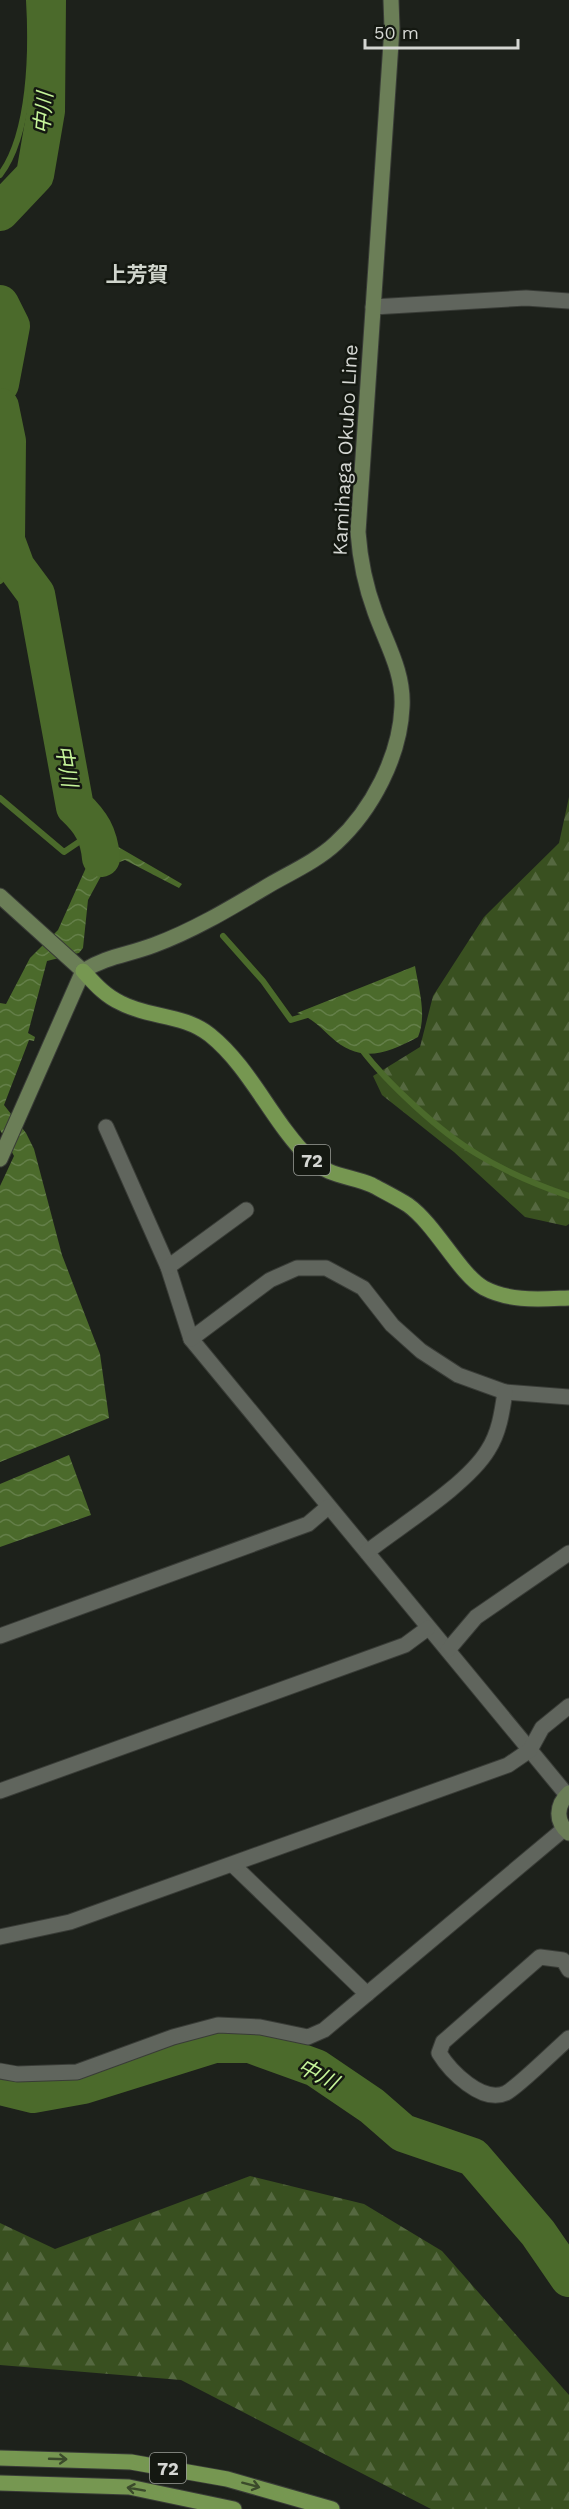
<svg xmlns="http://www.w3.org/2000/svg" width="569" height="2509" font-family="'Work Sans','Noto Sans JP',sans-serif">
  <style>
    .forest { fill: url(#forest-firs) }
    .water { fill: url(#water-waves) }
    .lines { fill: none; stroke-linecap: round; stroke-linejoin: round }
    .stream { stroke: #4b6a2b; stroke-width: 6 }
    .river { stroke: #4b6a2b; stroke-width: 38 }
    .street-casing { stroke: #393c37; stroke-width: 17 }
    .secondary-casing { stroke: #393c37; stroke-width: 17 }
    .primary-casing { stroke: #393c37; stroke-width: 17 }
    .street { stroke: #60655d; stroke-width: 15 }
    .secondary { stroke: #6b7e57; stroke-width: 15 }
    .primary { stroke: #769751; stroke-width: 15 }
    .oneway { stroke: #3b4b2b }
    .labels { text-anchor: middle; dominant-baseline: central; stroke-width: 5; stroke-linejoin: round; paint-order: stroke }
    .shield { fill: #141811; stroke: #9a9d98; stroke-width: 1.5 }
    .shield-label { font-size: 18px; font-weight: bold; fill: #d4d6d2 }
    .street-label { font-size: 20px; fill: #d4d6d2; stroke: #141811 }
    .water-label { font-size: 21px; font-style: italic; fill: #c6f59a; stroke: #141811 }
    .neighbourhood-label { font-size: 21px; font-weight: bold; fill: #d0d5cd; stroke: #141811 }
  </style>
  <defs>
    <pattern id="forest-firs" width="22" height="20" patternUnits="userSpaceOnUse" patternTransform="scale(1.5)"><rect width="22" height="20" fill="#395020"/><path d="M5 1l3.5 6h-7zM16 11l3.5 6h-7z" fill="#556840"/></pattern>
    <pattern id="water-waves" width="16" height="10" patternUnits="userSpaceOnUse" patternTransform="scale(1.5)"><rect width="16" height="10" fill="#4b6a2b"/><path d="M0 5q4-4 8 0t8 0" fill="none" stroke="#647f49"/></pattern>
  </defs>
  <rect width="100%" height="100%" fill="#1d211b"/>
  <g class="forest">
    <polygon points="569,797 569,1224 566,1226 525,1217 454,1152 382,1095 373,1076 420,1047 433,996 484,917 559,843"/>
    <polygon points="250,2176 364,2204 442,2251 569,2395 569,2509 431,2509 181,2380 0,2365 0,2223 55,2249"/>
  </g>
  <g class="water">
    <polygon points="82,812 93,816 97,824 106,822 115,845 182,884 179,888 125,860 106,867 88,900 83,948 79,953 47,961 28,1033 35,1037 34,1041 29,1040 4,1105 26,1133 34,1149 62,1255 100,1354 109,1418 0,1462 0,1186 14,1156 0,1130 0,1003 6,1004 30,958 58,930 93,852 88,826 72,814"/>
    <path d="M415,966C419,990 427,1015 418,1037C386,1054 360,1064 331,1037C320,1027 312,1018 297,1013Z"/>
    <polygon points="69,1455 91,1515 0,1547 0,1484"/>
  </g>
  <g class="lines">
    <g class="stream">
      <path d="M0,175C31,134 32,50 29,0"/>
      <polyline points="0,581 16,567"/>
      <polyline points="0,798 64,852 95,831"/>
      <polyline points="223,936 263,981 291,1020 311,1014"/>
      <path d="M362,1050C388,1084 440,1132 477,1154C506,1172 537,1185 569,1196"/>
    </g>
    <g class="river">
      <polyline points="0,212 35,175 46,111 47,0"/>
      <polyline points="0,304 11,326 0,384"/>
      <path d="M0,407L7,441L6,540L16,567L36,594L75,807C91,822 99,835 101,858"/>
      <polyline points="0,2086 33,2094 83,2085 214,2044 250,2044 316,2068 372,2106 403,2133 473,2157 538,2233 569,2278"/>
    </g>
    <g class="street-casing">
      <g id="street">
        <polyline points="373,307 526,298 569,301"/>
        <polyline points="106,1127 168,1267 191,1339 567,1795"/>
        <polyline points="168,1267 246,1210"/>
        <polyline points="191,1339 270,1280 297,1268 326,1268 363,1288 392,1325 421,1351 458,1375 505,1392 569,1397"/>
        <path d="M367,1552C400,1526 467,1485 488,1450C499,1433 502,1413 505,1392"/>
        <polyline points="0,1636 308,1524 328,1507"/>
        <polyline points="448,1650 476,1617 569,1553"/>
        <polyline points="0,1791 405,1645 428,1628"/>
        <polyline points="233,1865 367,1994"/>
        <polyline points="0,1937 70,1922 508,1765 530,1750 542,1728 569,1706"/>
        <path d="M569,1970L563,1960L540,1957L443,2042L439,2053C450,2071 482,2104 506,2093C519,2086 555,2050 569,2038"/>
        <polyline points="0,2071 17,2074 77,2072 173,2037 218,2025 260,2027 308,2037 324,2030 564,1829"/>
      </g>
    </g>
    <g class="secondary-casing">
      <g id="secondary">
        <polyline points="0,896 83,971"/>
        <path d="M83,971C107,956 128,955 154,945C195,930 234,906 271,884C292,872 318,860 336,843C372,810 400,756 402,707C404,672 386,643 375,612C365,585 360,560 358,532L392,28L391,0"/>
        <polyline points="0,1159 83,971"/>
        <path d="M569,1793C556,1805 555,1822 569,1833"/>
      </g>
    </g>
    <g class="primary-casing">
      <g id="primary">
        <path d="M83,971C94,983 105,996 121,1003C149,1018 184,1014 210,1035C251,1068 272,1122 310,1159C328,1176 350,1176 372,1185C383,1191 397,1198 408,1205C436,1225 460,1275 484,1288C511,1302 540,1299 569,1298"/>
        <polyline points="0,2458 131,2462 227,2479 332,2509"/>
        <polyline points="0,2483 129,2487 234,2509"/>
      </g>
    </g>
    <use href="#street" class="street"/>
    <use href="#secondary" class="secondary"/>
    <use href="#primary" class="primary"/>
  </g>
  <defs><path id="oneway-shaft" d="M-6 0H5M1.5-3L5.5 0L1.5 3" fill="none" stroke-width="1.6" stroke-linecap="round" stroke-linejoin="round" transform="scale(1.5)"/></defs>
  <g class="oneway">
    <use href="#oneway-shaft" transform="translate(58 2459) rotate(2)"/>
    <use href="#oneway-shaft" transform="translate(251 2485) rotate(15)"/>
    <use href="#oneway-shaft" transform="translate(136 2489) rotate(-170)"/>
  </g>
  <g class="labels">
    <g class="shield">
      <rect x="294" y="1145" width="36" height="30" rx="4.5"/>
      <rect x="150" y="2453" width="36" height="30" rx="4.5"/>
    </g>
    <g class="shield-label">
      <text x="312" y="1160">72</text>
      <text x="168" y="2468">72</text>
    </g>
    <g class="street-label">
      <text transform="translate(345 450) rotate(-87)">Kamihaga Okubo Line</text>
    </g>
    <g class="water-label">
      <text transform="translate(43 113) rotate(-85)">中川</text>
      <text transform="translate(67 766) rotate(80)">中川</text>
      <text transform="translate(318 2074) rotate(28)">中川</text>
    </g>
    <g class="neighbourhood-label">
      <text x="137" y="274">上芳賀</text>
    </g>
  </g>
  <path d="M365 39v9h153v-9" fill="none" stroke="#d4d6d2" stroke-width="3"/>
  <text x="374" y="39" font-size="18" fill="#d4d6d2" stroke="#141811" stroke-width="4.5" paint-order="stroke">50 m</text>
</svg>
